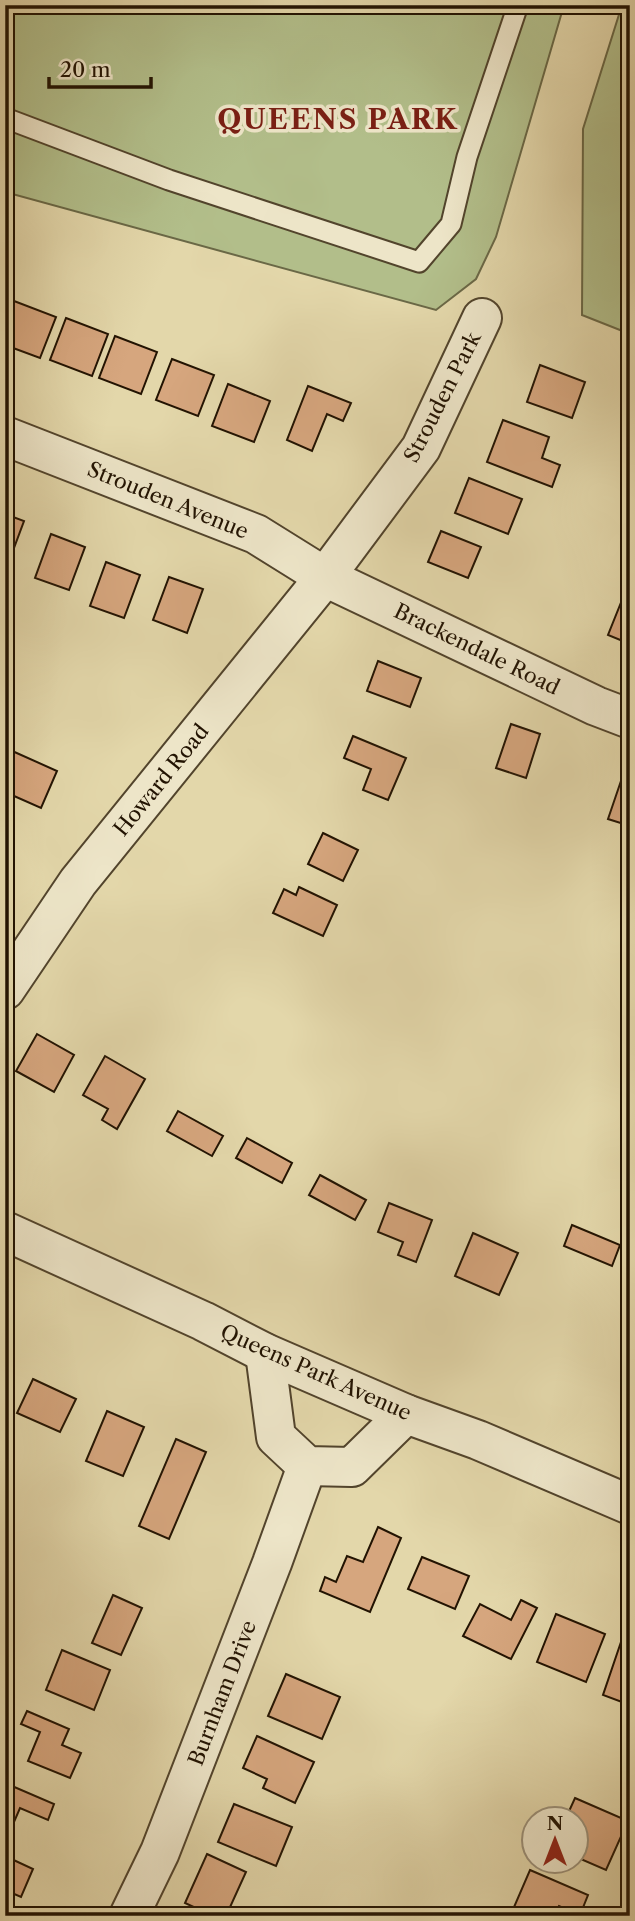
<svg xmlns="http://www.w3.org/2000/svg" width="635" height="1921" font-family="'Libre Caslon Text',serif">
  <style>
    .green { fill: #b2be8a; stroke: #6a6846; stroke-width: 2 }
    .building { fill: #d6a67e; stroke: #221302; stroke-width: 2 }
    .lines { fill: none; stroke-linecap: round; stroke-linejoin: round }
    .service-casing { stroke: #52442c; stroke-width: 23 }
    .minor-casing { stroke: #52442c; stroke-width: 42 }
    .service { stroke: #ede5c8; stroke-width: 19 }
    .minor { stroke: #ede5c8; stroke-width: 38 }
    .labels { text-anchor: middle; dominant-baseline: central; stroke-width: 7; stroke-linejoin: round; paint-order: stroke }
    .street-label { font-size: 21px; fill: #221302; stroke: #ede5c8 }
    .district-label { font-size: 28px; font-weight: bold; letter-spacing: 2px; fill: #7a1f14; stroke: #ede5c8 }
  </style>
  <rect width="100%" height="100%" fill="#e3d7aa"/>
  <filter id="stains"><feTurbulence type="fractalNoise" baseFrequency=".00286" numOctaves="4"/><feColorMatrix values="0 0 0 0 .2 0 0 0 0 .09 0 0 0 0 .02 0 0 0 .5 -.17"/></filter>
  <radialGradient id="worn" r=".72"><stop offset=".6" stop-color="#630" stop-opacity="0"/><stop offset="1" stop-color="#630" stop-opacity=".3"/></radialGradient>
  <g class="green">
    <polygon points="5,5 564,5 496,237 476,279 436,310 5,192"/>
    <polygon points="622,5 630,5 630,334 582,315 583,129"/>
  </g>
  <g class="building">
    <polygon points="14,301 56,317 40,358 5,345 5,323"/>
    <polygon points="66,318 108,334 92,376 50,360"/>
    <polygon points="115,336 157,352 141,394 99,378"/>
    <polygon points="172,359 214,375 198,416 156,400"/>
    <polygon points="540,365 585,382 572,418 527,402"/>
    <polygon points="228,384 270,401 254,442 212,426"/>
    <polygon points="308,386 351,403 343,421 327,414 312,451 287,440"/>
    <polygon points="503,420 549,437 542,458 560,465 552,487 487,462"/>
    <polygon points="469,478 522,499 508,534 455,513"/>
    <polygon points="5,514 24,521 8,564 5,563"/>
    <polygon points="441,531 481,547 468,578 428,562"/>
    <polygon points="51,534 85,547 69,590 35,578"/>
    <polygon points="106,562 140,575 124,618 90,606"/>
    <polygon points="169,577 203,589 187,633 153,620"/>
    <polygon points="630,580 630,644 608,635"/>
    <polygon points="378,661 421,678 410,707 367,691"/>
    <polygon points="511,724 540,734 526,778 496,768"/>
    <polygon points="353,736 406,758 388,800 363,790 371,769 344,758"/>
    <polygon points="10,750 57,771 41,808 5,792 5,761"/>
    <polygon points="623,775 630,778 630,826 608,819"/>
    <polygon points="323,833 358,850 343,881 308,864"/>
    <polygon points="299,887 337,905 323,936 273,913 284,889 296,895"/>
    <polygon points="37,1034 74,1055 54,1092 16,1071"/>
    <polygon points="105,1056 145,1079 117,1129 102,1120 108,1109 83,1095"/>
    <polygon points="178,1111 223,1136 212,1156 167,1131"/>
    <polygon points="247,1138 292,1163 282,1183 236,1158"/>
    <polygon points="320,1175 366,1200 355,1220 309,1195"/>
    <polygon points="389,1203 432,1220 416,1262 398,1255 403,1242 378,1232"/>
    <polygon points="572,1225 620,1245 612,1266 564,1246"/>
    <polygon points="473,1233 518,1253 499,1295 455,1276"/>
    <polygon points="33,1379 76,1399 60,1432 17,1413"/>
    <polygon points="107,1411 144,1427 123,1476 86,1461"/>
    <polygon points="176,1439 206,1452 169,1539 139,1526"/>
    <polygon points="378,1527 401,1538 370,1612 320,1591 325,1577 336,1582 347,1556 363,1562"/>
    <polygon points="422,1557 469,1576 455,1609 408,1589"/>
    <polygon points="113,1595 142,1608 121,1655 92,1643"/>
    <polygon points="521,1600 537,1608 511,1659 463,1636 480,1604 511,1620"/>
    <polygon points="556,1614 605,1634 586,1682 537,1662"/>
    <polygon points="622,1639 630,1642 630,1705 603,1695"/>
    <polygon points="62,1650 110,1670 94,1710 46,1690"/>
    <polygon points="286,1674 340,1697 322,1739 268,1716"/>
    <polygon points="27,1711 69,1729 62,1745 81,1753 70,1778 28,1761 40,1732 21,1724"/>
    <polygon points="257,1736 314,1762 295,1803 263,1788 267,1779 243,1768"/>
    <polygon points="5,1783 54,1804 48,1820 20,1808 11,1829 5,1826"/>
    <polygon points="575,1798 628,1821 606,1870 576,1857 586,1833 576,1829 576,1820 565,1820"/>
    <polygon points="234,1804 292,1827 276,1866 218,1842"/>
    <polygon points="207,1854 246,1872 226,1916 213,1916 185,1903"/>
    <polygon points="5,1856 33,1869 21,1897 5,1890"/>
    <polygon points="530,1870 588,1895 580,1915 559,1906 554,1916 511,1914"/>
  </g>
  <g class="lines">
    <g class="service-casing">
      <polyline id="service" points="5,118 169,180 419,262 451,224 467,157 518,5"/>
    </g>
    <g class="minor-casing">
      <g id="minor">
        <polyline points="5,436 256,534 325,577 596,706 630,719"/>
        <polyline points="5,990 78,882 325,577 421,448 482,318"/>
        <polyline points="5,1231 203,1321 265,1353 406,1414 478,1440 630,1505"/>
        <polyline points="265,1353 276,1437 307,1466 352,1467 406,1414"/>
        <polyline points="129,1916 160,1852 272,1563 307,1466"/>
      </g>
    </g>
    <use href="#service" class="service"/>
    <use href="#minor" class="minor"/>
  </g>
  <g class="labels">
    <g class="street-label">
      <text transform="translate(442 397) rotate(-63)">Strouden Park</text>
      <text transform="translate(168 500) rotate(22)">Strouden Avenue</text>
      <text transform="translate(477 649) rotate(26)">Brackendale Road</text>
      <text transform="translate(161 780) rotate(-51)">Howard Road</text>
      <text transform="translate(316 1372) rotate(24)">Queens Park Avenue</text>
      <text transform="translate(222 1693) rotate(-69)">Burnham Drive</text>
    </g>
    <g class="district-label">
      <text x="338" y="119">QUEENS PARK</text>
    </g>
  </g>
  <rect width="635" height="1921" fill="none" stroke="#e3d7aa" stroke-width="28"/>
  <rect x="7" y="7" width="621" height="1907" fill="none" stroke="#221302" stroke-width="3.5"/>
  <rect x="14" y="14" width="607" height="1893" fill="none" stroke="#221302" stroke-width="2"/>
  <g transform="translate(555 1840)"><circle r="33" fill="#ede5c8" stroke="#9c9179" stroke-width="2"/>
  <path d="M0-5L12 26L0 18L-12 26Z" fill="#8f2418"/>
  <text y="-10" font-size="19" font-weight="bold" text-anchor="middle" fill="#221302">N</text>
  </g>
  <path d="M49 77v10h102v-10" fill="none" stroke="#221302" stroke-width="3.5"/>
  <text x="60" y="77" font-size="21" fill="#221302" stroke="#ede5c8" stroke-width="5" paint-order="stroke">20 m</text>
  <rect width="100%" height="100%" filter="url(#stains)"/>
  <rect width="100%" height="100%" fill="url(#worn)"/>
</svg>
